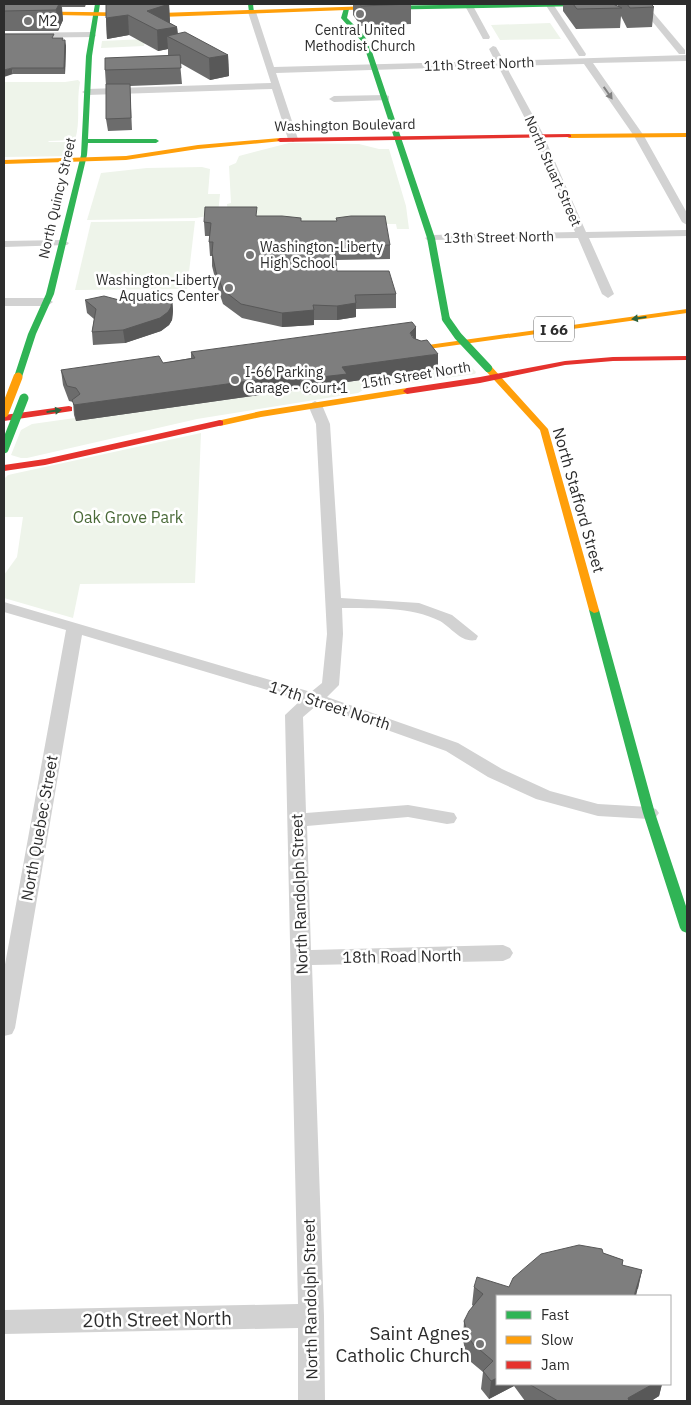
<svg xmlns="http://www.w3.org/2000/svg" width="691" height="1405" font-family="'IBM Plex Sans',sans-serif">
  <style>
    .green { fill: #eef4ea }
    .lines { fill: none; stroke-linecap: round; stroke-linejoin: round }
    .street { fill: #d2d2d2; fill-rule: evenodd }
    .fast { fill: #30b455; fill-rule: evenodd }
    .slow { fill: #ff9f0a; fill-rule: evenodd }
    .jam { fill: #e5322d; fill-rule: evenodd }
    .fast-bridge-far1 { stroke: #30b455; stroke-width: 8 }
    .fast-bridge { stroke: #30b455; stroke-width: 9 }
    .slow-bridge { stroke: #ff9f0a; stroke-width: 9 }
    .wall { fill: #6c6c6c }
    .shaded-wall { fill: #585858 }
    .building { fill: #7e7e7e; stroke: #585858 }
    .oneway { fill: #808080 }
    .oneway2 { fill: #2e633d }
    .poi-dot { fill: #767676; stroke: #fff; stroke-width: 2 }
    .labels { text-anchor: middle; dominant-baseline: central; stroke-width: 5; stroke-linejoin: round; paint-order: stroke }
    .far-poi-label { font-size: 14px; fill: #2d2d2d; stroke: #fff; text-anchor: start }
    .far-street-label { font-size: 14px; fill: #2d2d2d; stroke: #fff }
    .shield { fill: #fff; stroke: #6c6c6c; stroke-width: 1 }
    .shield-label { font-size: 15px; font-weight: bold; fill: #2d2d2d }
    .street-label { font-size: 16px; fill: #2d2d2d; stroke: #fff }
    .park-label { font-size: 16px; fill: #4a6a38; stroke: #fff }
    .near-street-label { font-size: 19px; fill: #2d2d2d; stroke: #fff }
    .near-poi-label { font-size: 19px; fill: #2d2d2d; stroke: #fff; text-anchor: end }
  </style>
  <rect width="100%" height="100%" fill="#fff"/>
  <g class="green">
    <polygon points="550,23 561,39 500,40 491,25"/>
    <polygon points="145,39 144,46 101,48 102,41"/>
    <path d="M78,80L80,82C76,101 81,122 75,140L49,141L48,142H76L71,156L4,157V82H65Z"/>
    <polygon points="289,143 359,144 379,149 389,149 406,206 409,229 397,229 396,224 368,224 356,227 228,216 227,204 231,203 229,166 236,163 239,156"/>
    <polygon points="202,167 210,169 208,194 220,194 218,214 196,218 87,220 101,173 147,168"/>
    <polygon points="195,221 187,289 75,290 91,222"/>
    <polygon points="469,365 476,372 475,374 365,389 358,393 197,419 27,458 21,458 11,455 21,430 32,424 75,418 76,421 301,389 304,395 342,383"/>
    <polygon points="201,433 195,583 80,584 73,618 4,598 4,575 17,557 23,517 4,517 4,479 8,475"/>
  </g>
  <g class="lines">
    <g class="street">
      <polygon points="464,4 472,4 490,37 489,39 483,39"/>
      <polygon points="545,4 553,4 586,54 585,56 579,56"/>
      <polygon points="638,4 646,4 685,50 685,54 679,54"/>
      <polygon points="249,10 256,12 274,67 495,61 489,49 493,46 496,47 504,61 687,55 687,61 593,63 644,136 687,213 687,225 682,222 634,136 584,64 506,66 542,132 586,232 687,230 687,236 589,238 614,294 608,298 602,294 578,238 427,240 425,238 431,235 575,232 532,132 498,66 276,73 298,139 293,142 288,139 272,89 87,95 82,92 87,89 271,83 248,12"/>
      <polygon points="92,32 96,35 95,37 4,38 4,33"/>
      <polygon points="386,95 389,96 389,100 334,102 329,99 334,96"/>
      <polygon points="63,240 69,243 67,245 4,247 4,241"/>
      <polygon points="4,298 47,298 53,302 47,306 4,306"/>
      <path d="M315,401L322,405L330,424L341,598L419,603L452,615L478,636L476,640C461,643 452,628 440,621C410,606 374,609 342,608L343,634L339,685L327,697L458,743L502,769L550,791L598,804L649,807L656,809L659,813L656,817L649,819L598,816L536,799L488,777L446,751L317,705L303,717L306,813L408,805L454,813L457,818L454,823L447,824L408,817L307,826L311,950L503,945L510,948L513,953L510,958L503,961L312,965L324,1316L325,1401H298V1328L4,1334V1310L298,1304L285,715L301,700L82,635L15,1028L12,1034L4,1036V970L66,630L4,612V602L311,692L322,683L327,634L316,424L308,405Z"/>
    </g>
    <g class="fast">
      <polygon points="95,4 100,4 92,56 88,139 156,139 159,141 156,143 88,143 87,155 54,294 36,334 22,377 18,380 14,377 28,334 46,294 81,155 86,56"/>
      <polygon points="248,4 253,4 254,13 249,12"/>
      <polygon points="515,4 586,4 583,6 371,10 368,8 371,6"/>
      <polygon points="344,8 349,9 347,18 363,34 369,43 435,238 450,319 449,321 442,319 427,238 363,43 341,18"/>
      <polygon points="594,607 599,610 655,813 687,909 687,933 682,931 680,928 643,813 589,610"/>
    </g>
    <g class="slow">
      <polygon points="371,6 373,9 160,17 4,14 4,11 160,13"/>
      <polygon points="687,133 687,137 569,138 566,136 569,134"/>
      <polygon points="280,138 282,139 282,141 198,149 126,160 4,164 4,160 126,156 198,145"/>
      <polygon points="687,309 687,313 421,350 417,348 421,346"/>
      <polygon points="485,366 491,366 548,429 599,610 598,612 594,613 589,610 540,430 485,370"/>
      <polygon points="407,388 411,391 410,393 261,417 220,426 216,423 217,421 261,411"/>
    </g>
    <g class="jam">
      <polygon points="569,134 571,135 571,137 280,142 277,140 280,138"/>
      <polygon points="687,356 687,360 613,361 565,365 480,383 407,394 403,391 407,388 480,377 565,361 613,357"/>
      <polygon points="69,406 72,407 72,411 4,421 4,415"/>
      <polygon points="220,420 223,421 223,425 45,465 4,471 4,465 45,459"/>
    </g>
    <polyline class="fast-bridge-far1" points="446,319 458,336 488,368"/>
    <polyline class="fast-bridge" points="4,449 24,398"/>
    <polyline class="slow-bridge" points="4,413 18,377"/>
  </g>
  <g class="wall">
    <polygon points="5,4 86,4 85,7 62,7 63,20 58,31 4,31 4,7"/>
    <polygon points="169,4 170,23 177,27 178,34 228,55 229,76 210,80 180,63 182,84 130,86 132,130 108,131 106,119 106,86 105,70 168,56 168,49 158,51 129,35 107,39 106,18"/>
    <polygon points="353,4 411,4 411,24 361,26 353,15"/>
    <polygon points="563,4 613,4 618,6 618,4 651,4 654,7 652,27 627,28 621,16 620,28 576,29 563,11"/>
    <polygon points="4,34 54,38 63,40 66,46 65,74 13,74"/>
    <polygon points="257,216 301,221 390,245 390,259 336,260 337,271 396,294 396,308 356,309 356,317 337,320 314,320 314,325 282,327 242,318 223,304 217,286 212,266 212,256 210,256 209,242 210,236 205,236 204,222"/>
    <polygon points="172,298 173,311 172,320 169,325 161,331 125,343 93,345 92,332 94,319 87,313 85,300"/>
    <polygon points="416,339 421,341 438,369 347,382 347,389 304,395 301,389 76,421 74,415 73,402 69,401 63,385 61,370 163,363 191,358 191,352"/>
    <polygon points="603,1253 623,1260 622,1266 642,1270 638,1289 497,1296 497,1384 662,1384 659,1396 651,1401 525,1401 514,1386 489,1399 481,1389 483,1372 471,1362 466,1355 463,1340 464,1321 473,1306 472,1305 474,1287 509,1287"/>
  </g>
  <g class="shaded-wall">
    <polygon points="59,4 61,4 63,20 58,31 56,10"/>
    <polygon points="169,4 170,24 147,11"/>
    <polygon points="128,15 129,35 107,39 106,18"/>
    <polygon points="177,27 178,42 167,36 168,49 158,51 157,30"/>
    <polygon points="65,40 66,46 65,74 64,68"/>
    <polygon points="228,55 229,76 210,80 209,58"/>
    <polygon points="12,68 13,74 4,77 4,70"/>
    <polygon points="172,298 173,311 172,320 169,325 161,331 125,343 123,330"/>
    <polygon points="356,303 356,317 337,320 337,306"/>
    <polygon points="314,310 314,325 282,327 282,313"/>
    <polygon points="416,327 416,342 410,333"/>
    <polygon points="438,354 438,369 347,382 347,389 304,395 304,379 342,367"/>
    <polygon points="300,374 301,389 76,421 74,405"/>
    <polygon points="642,1270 636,1296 634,1296"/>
    <polygon points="497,1378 497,1384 514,1384 514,1386 489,1399 491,1381"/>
    <polygon points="653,1384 662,1384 659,1396 651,1401 627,1401 628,1398"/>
  </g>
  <g class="building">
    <polygon points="5,4 59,4 56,10 4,11 4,7"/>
    <polygon points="106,4 169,4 147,11 177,27 157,30 128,15 106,18"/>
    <polygon points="360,4 412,4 361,6"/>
    <polygon points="573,4 613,4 622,8 577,9"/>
    <polygon points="627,4 651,4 654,7 630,8"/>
    <polygon points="185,32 228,55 209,58 167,36"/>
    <polygon points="4,34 54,34 52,38 63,38 62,40 65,40 64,68 12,68 4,70"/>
    <polygon points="180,55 181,68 105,70 105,58"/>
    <polygon points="106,84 130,84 131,118 106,119"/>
    <polygon points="205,207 257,207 256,216 282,216 301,218 301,221 337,221 336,218 351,216 385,216 390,245 334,246 337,271 389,271 396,294 355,295 356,303 337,306 313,305 314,310 282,313 241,304 223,290 216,272 212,253 213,242 209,242 211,223 204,222"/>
    <polygon points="104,296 119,300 172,298 171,307 168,312 160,318 123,330 92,332 96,309 85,300"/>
    <polygon points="412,322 416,327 410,333 413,338 421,341 427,340 438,354 342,367 347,374 304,379 300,374 74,405 72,400 80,394 76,388 67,386 61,370 159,356 163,363 195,358 191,352"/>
    <polygon points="579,1245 602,1249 603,1253 623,1260 622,1265 642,1270 634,1296 497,1296 497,1378 491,1381 483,1371 493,1361 473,1344 468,1336 464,1321 469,1311 483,1294 474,1287 477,1277 509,1287 513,1278 541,1254"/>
    <polygon points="529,1384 653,1384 628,1398 629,1401 558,1401"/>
  </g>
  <defs><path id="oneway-solid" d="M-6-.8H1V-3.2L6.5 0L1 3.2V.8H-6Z" transform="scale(1.25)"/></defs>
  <use class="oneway" href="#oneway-solid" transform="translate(608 93) rotate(55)"/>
  <g class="oneway2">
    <use href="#oneway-solid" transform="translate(639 318) rotate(172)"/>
    <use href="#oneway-solid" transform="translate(54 411) rotate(-8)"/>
  </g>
  <g class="poi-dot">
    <circle cx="360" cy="14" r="5"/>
    <circle cx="28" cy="21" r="5"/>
    <circle cx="250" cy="255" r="5"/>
    <circle cx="229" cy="288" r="5"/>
    <circle cx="235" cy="380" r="5"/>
    <circle cx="480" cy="1344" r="5"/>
  </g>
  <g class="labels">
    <g class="far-poi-label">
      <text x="38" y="21">M2</text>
      <text x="360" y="30" text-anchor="middle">Central United<tspan x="360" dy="16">Methodist Church</tspan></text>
      <text x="260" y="247">Washington-Liberty<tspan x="260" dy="16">High School</tspan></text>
      <text x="219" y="280" text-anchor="end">Washington-Liberty<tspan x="219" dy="16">Aquatics Center</tspan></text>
      <text x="245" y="372">I-66 Parking<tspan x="245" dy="16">Garage - Court 1</tspan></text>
    </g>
    <g class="far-street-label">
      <text transform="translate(479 64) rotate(-2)">11th Street North</text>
      <text transform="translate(345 125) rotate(-1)">Washington Boulevard</text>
      <text transform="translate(553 171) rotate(66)">North Stuart Street</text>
      <text transform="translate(57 198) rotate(-77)">North Quincy Street</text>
      <text transform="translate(499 237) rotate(-1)">13th Street North</text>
      <text transform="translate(416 375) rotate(-9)">15th Street North</text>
    </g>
    <rect class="shield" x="534" y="316.5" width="40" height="25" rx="4"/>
    <g class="shield-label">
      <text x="554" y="329">I 66</text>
    </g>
    <g class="street-label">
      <text transform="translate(579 500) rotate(74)">North Stafford Street</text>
      <text transform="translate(330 705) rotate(18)">17th Street North</text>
      <text transform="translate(39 828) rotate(-80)">North Quebec Street</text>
      <text transform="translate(299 894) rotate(-92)">North Randolph Street</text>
      <text transform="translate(402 956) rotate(-1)">18th Road North</text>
      <text transform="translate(310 1299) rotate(-91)">North Randolph Street</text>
    </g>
    <g class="park-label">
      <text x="128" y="517">Oak Grove Park</text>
    </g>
    <g class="near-street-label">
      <text transform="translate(157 1319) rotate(-1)">20th Street North</text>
    </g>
    <g class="near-poi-label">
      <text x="470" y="1333">Saint Agnes<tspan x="470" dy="22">Catholic Church</tspan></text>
    </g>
  </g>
  <rect width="691" height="1405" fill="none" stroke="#2d2d2d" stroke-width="10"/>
  <rect x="496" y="1295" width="175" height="90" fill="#ffffff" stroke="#ababab"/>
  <rect x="506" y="1311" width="25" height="8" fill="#30b455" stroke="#ababab"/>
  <text x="541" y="1320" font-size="15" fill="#2d2d2d">Fast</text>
  <rect x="506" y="1336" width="25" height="8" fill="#ff9f0a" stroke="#ababab"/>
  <text x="541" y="1345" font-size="15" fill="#2d2d2d">Slow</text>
  <rect x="506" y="1361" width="25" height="8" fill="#e5322d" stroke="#ababab"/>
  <text x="541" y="1370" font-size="15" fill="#2d2d2d">Jam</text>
</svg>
